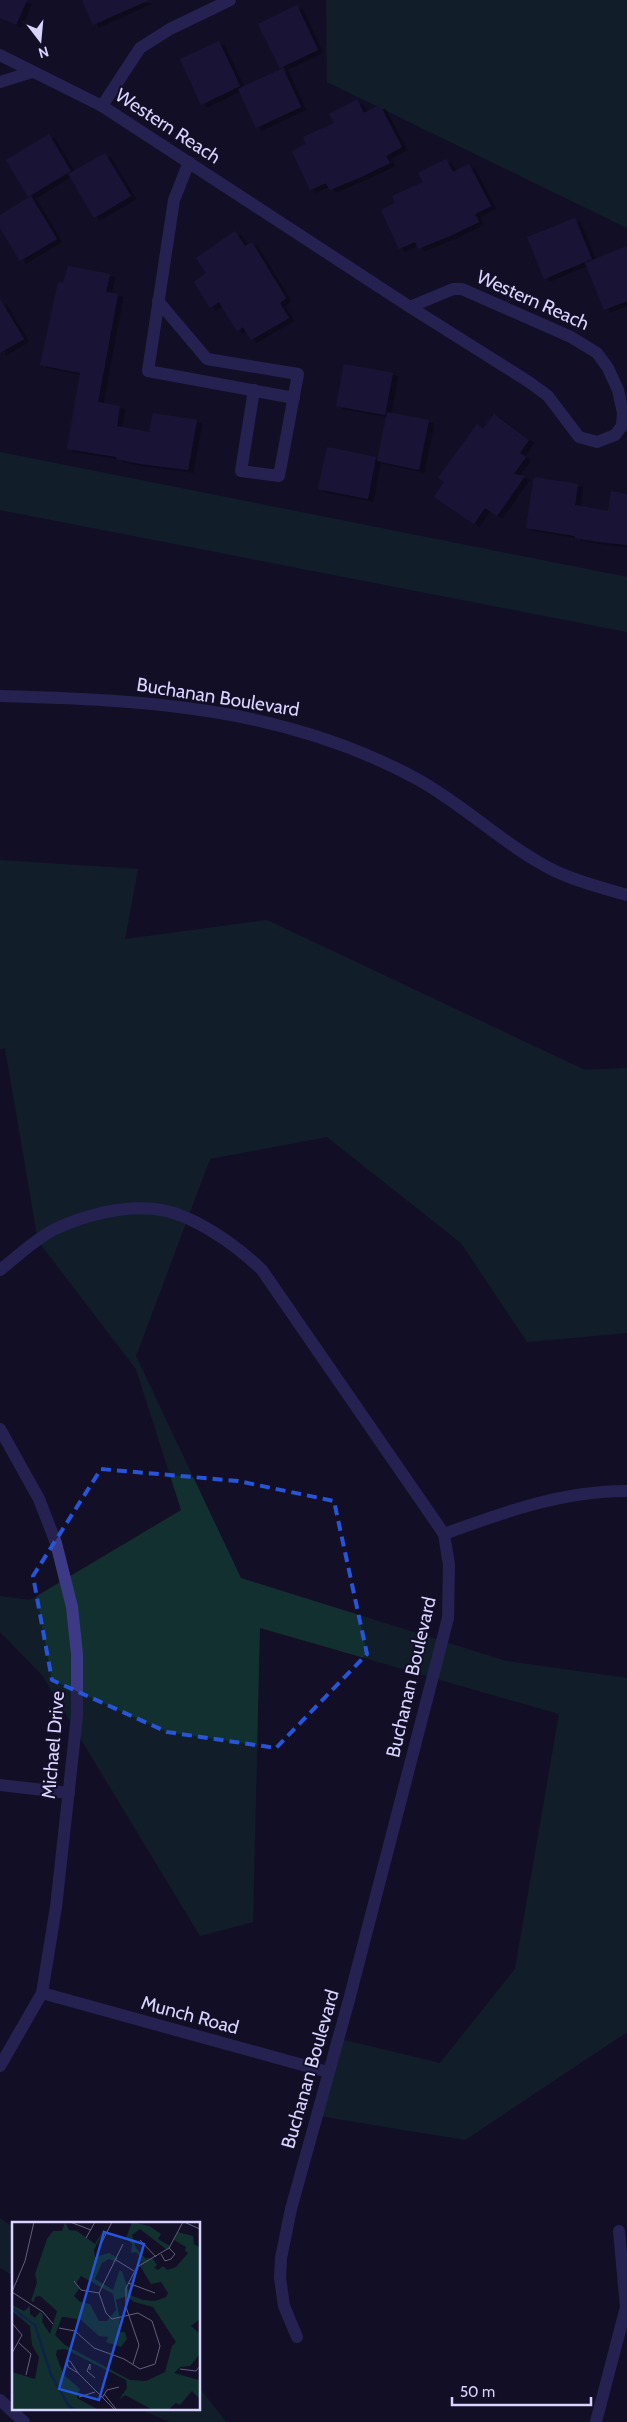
<svg xmlns="http://www.w3.org/2000/svg" width="627" height="2422" font-family="Cabin,sans-serif">
  <style>
    .green { fill: #12302f }
    .building { fill: #241b47; filter: url(#shadow) }
    .lines { fill: none; stroke-linecap: round; stroke-linejoin: round }
    .street { stroke: #3d3a85; stroke-width: 12 }
    .marked { fill: none; stroke: #2655da; stroke-width: 4; stroke-dasharray: 10 6; stroke-linejoin: round }
    .labels { text-anchor: middle; dominant-baseline: central; stroke-width: 4; stroke-linejoin: round; paint-order: stroke }
    .street-label { font-size: 19px; fill: #d9d4ff; stroke: #130f26 }
    .inset-river { fill: none; stroke: #0c2248; stroke-width: 2.5 }
    .inset-road { fill: none; stroke: #625e7d; stroke-width: 1 }
    .view { fill: #2655da; fill-opacity: 0.15; stroke: #2655da; stroke-width: 2.5 }
    .inset-edge { fill: none; stroke: #d9d4ff; stroke-width: 2.5 }
  </style>
  <defs>
    <filter id="shadow"><feDropShadow dx="5.5" dy="3" stdDeviation="0" flood-color="#0009"/></filter>
  </defs>
  <rect width="100%" height="100%" fill="#130f26"/>
  <g class="green">
    <polygon points="326,0 627,0 627,228 327,82"/>
    <polygon points="0,452 627,577 627,632 0,510"/>
    <polygon points="0,860 138,869 125,939 267,920 585,1070 627,1068 627,1333 527,1342 461,1243 327,1137 210,1159 136,1356 241,1578 506,1661 627,1678 627,2032 465,2140 313,2115 332,2037 440,2063 515,1969 559,1714 260,1628 253,1922 200,1936 42,1675 0,1632 0,1596 30,1600 181,1510 136,1369 38,1241 5,1048 0,1049"/>
    <polygon points="0,2218 14,2228 14,2276 0,2268"/>
    <polygon points="199,2387 226,2422 170,2422 137,2408 199,2408"/>
  </g>
  <g class="building">
    <polygon points="0,0 27,0 16,25 0,18"/>
    <polygon points="82,0 149,0 93,25"/>
    <polygon points="297,5 318,50 280,68 258,24"/>
    <polygon points="219,41 240,86 201,105 180,59"/>
    <polygon points="283,68 301,107 256,128 238,89"/>
    <polygon points="357,100 364,113 380,105 402,147 386,156 390,163 361,177 330,190 326,183 310,190 292,151 306,144 303,137 334,123 329,114"/>
    <polygon points="49,134 71,171 28,197 6,160"/>
    <polygon points="105,153 131,196 94,218 68,174"/>
    <polygon points="446,159 453,172 469,164 491,206 475,214 479,222 450,236 418,249 415,242 399,249 381,210 395,203 392,196 423,182 418,173"/>
    <polygon points="31,196 57,239 20,261 0,228 0,215"/>
    <polygon points="575,218 592,259 544,279 527,237"/>
    <polygon points="235,231 245,246 252,242 286,298 280,303 289,318 251,340 243,327 237,331 219,302 210,308 194,282 206,273 196,258"/>
    <polygon points="627,246 627,301 604,310 585,263"/>
    <polygon points="68,266 110,274 106,292 118,294 98,402 120,406 117,426 149,432 153,413 197,420 188,470 141,464 116,459 117,457 67,449 80,373 40,365 58,282 63,283"/>
    <polygon points="0,299 24,339 0,353"/>
    <polygon points="344,364 393,373 385,415 336,406"/>
    <polygon points="387,412 429,420 419,470 377,461"/>
    <polygon points="494,414 529,440 520,453 526,457 514,474 525,476 497,516 485,508 474,524 434,497 444,482 438,478 477,424 483,429"/>
    <polygon points="327,447 376,457 368,499 318,489"/>
    <polygon points="534,477 578,484 575,505 608,511 611,491 627,494 627,545 599,542 575,538 575,536 526,528"/>
  </g>
  <g class="lines">
    <g class="street">
      <polyline points="0,55 102,106 410,307"/>
      <polyline points="0,82 32,72"/>
      <polyline points="102,106 140,48 170,29 230,0"/>
      <polyline points="189,162 174,200 148,371 294,398"/>
      <polygon points="453,289 462,289 571,337 597,353 608,368 618,390 623,413 622,426 615,435 597,442 579,437 548,396 529,382 410,307"/>
      <polyline points="158,301 207,359 298,374 279,476 241,471 254,390"/>
      <path d="M0,696C147,700 285,707 417,779C466,806 506,847 555,871C578,882 603,888 627,895"/>
      <path d="M0,1270C17,1257 35,1239 55,1229C83,1216 122,1205 155,1209C192,1213 236,1245 262,1270L444,1534L449,1565L448,1618L349,2000L291,2209L281,2258L280,2278L284,2306L297,2337"/>
      <polyline points="0,1429 39,1499 56,1543 72,1607 77,1654 77,1716 56,1907 42,1993 0,2066"/>
      <path d="M444,1534C504,1512 562,1491 627,1491"/>
      <polyline points="0,1785 69,1793"/>
      <polyline points="42,1993 328,2072"/>
      <polyline points="0,2400 24,2422"/>
      <polyline points="596,2422 626,2307 619,2231"/>
    </g>
  </g>
  <path d="M0 0H627V2422H0ZM101,1469L238,1481L334,1501L367,1654L276,1748L167,1732L52,1680L33,1576Z" fill="#130f26" fill-opacity=".55" fill-rule="evenodd"/>
  <path class="marked" d="M101,1469L238,1481L334,1501L367,1654L276,1748L167,1732L52,1680L33,1576Z"/>
  <g class="labels">
    <g class="street-label">
      <text transform="translate(168 126) rotate(33)">Western Reach</text>
      <text transform="translate(533 300) rotate(24)">Western Reach</text>
      <text transform="translate(218 697) rotate(9)">Buchanan Boulevard</text>
      <text transform="translate(411 1677) rotate(-77)">Buchanan Boulevard</text>
      <text transform="translate(53 1745) rotate(-85)">Michael Drive</text>
      <text transform="translate(190 2015) rotate(15)">Munch Road</text>
      <text transform="translate(310 2069) rotate(-74)">Buchanan Boulevard</text>
    </g>
  </g>
  <g transform="translate(12 2222)">
    <rect width="188" height="188" fill="#130f26"/>
    <path d="M53,0L57,8L65,9L83,22L96,0L82,28L83,35L97,31L106,36L104,40L97,37L90,41L83,57L101,68L107,49H110L118,73L131,78L143,79L154,75L156,71L149,60L139,62L128,44L129,36L124,30L119,31L120,22L114,16L120,0L137,4L149,12L146,17L158,24L155,28L128,7L120,13L124,26L133,36L141,37L145,43L142,46L146,48L151,44L155,48L164,45L176,31L173,29L174,25L162,18L166,10L181,14L182,22L187,25L188,97L179,104L187,111V133L178,144L168,145L162,151L187,158V176L180,169L168,183L164,181L157,187H139L113,173L107,178L115,166L114,158L53,127L45,128L44,133L51,152L68,167L65,176L85,187H0V150L23,157L27,135L20,123L18,104L0,89V83L12,89L18,84V92L23,96L28,90L31,92L30,100L38,112L45,89L28,74L23,75L22,80L19,79L25,60L23,52L35,17L41,9H50ZM69,54L101,72L104,88L95,99H87L78,82L68,80L62,74L67,67L64,61ZM115,74L122,80L141,85L164,120L160,124L153,150L134,159L118,158L53,123L43,113L50,95H53L69,98L87,114L96,115L94,120L109,125L115,117L113,110H106L108,97L104,78Z" fill="#12302f" fill-rule="evenodd"/>
    <path class="inset-river" d="M0,86L23,103L39,153L57,184L63,187"/>
    <path class="inset-road" d="M58,0L79,8M172,0L188,7M74,16L83,0M128,18L144,35M89,22L100,0M149,32L153,39L159,37L163,32L157,26M104,38L122,49M62,59L69,68L87,71M116,61L143,71M0,70L13,39L22,0M0,70L31,90L41,102M0,101L10,113L0,131M47,106L63,109L82,126L112,137L128,147L143,142L148,124L140,99L126,91L100,97L94,91L87,71L111,22M7,121L19,132L14,153M55,139H58L66,151L56,145ZM121,142L127,123L114,85V66L125,45L157,26L171,0M168,147L184,149L188,144M78,148V142L75,149L83,156M66,151L102,187M92,172L104,187M67,175L83,170M90,176L95,168L107,165"/>
    <path class="view" d="M92,10L132,22L87,178L47,167Z"/>
    <rect width="188" height="188" class="inset-edge"/>
  </g>
  <g transform="translate(40 40) rotate(164)" stroke="#130f26" stroke-width="4" paint-order="stroke">
  <path d="M0-4L9 19L0 12L-9 19Z" fill="#d9d4ff"/>
  <text y="-8" font-size="14" font-weight="bold" text-anchor="middle" fill="#d9d4ff">N</text>
  </g>
  <path d="M452 2397v8h139v-8" fill="none" stroke="#d9d4ff" stroke-width="2.5"/>
  <text x="460" y="2397" font-size="15" fill="#d9d4ff" stroke="#130f26" stroke-width="4" paint-order="stroke">50 m</text>
</svg>
